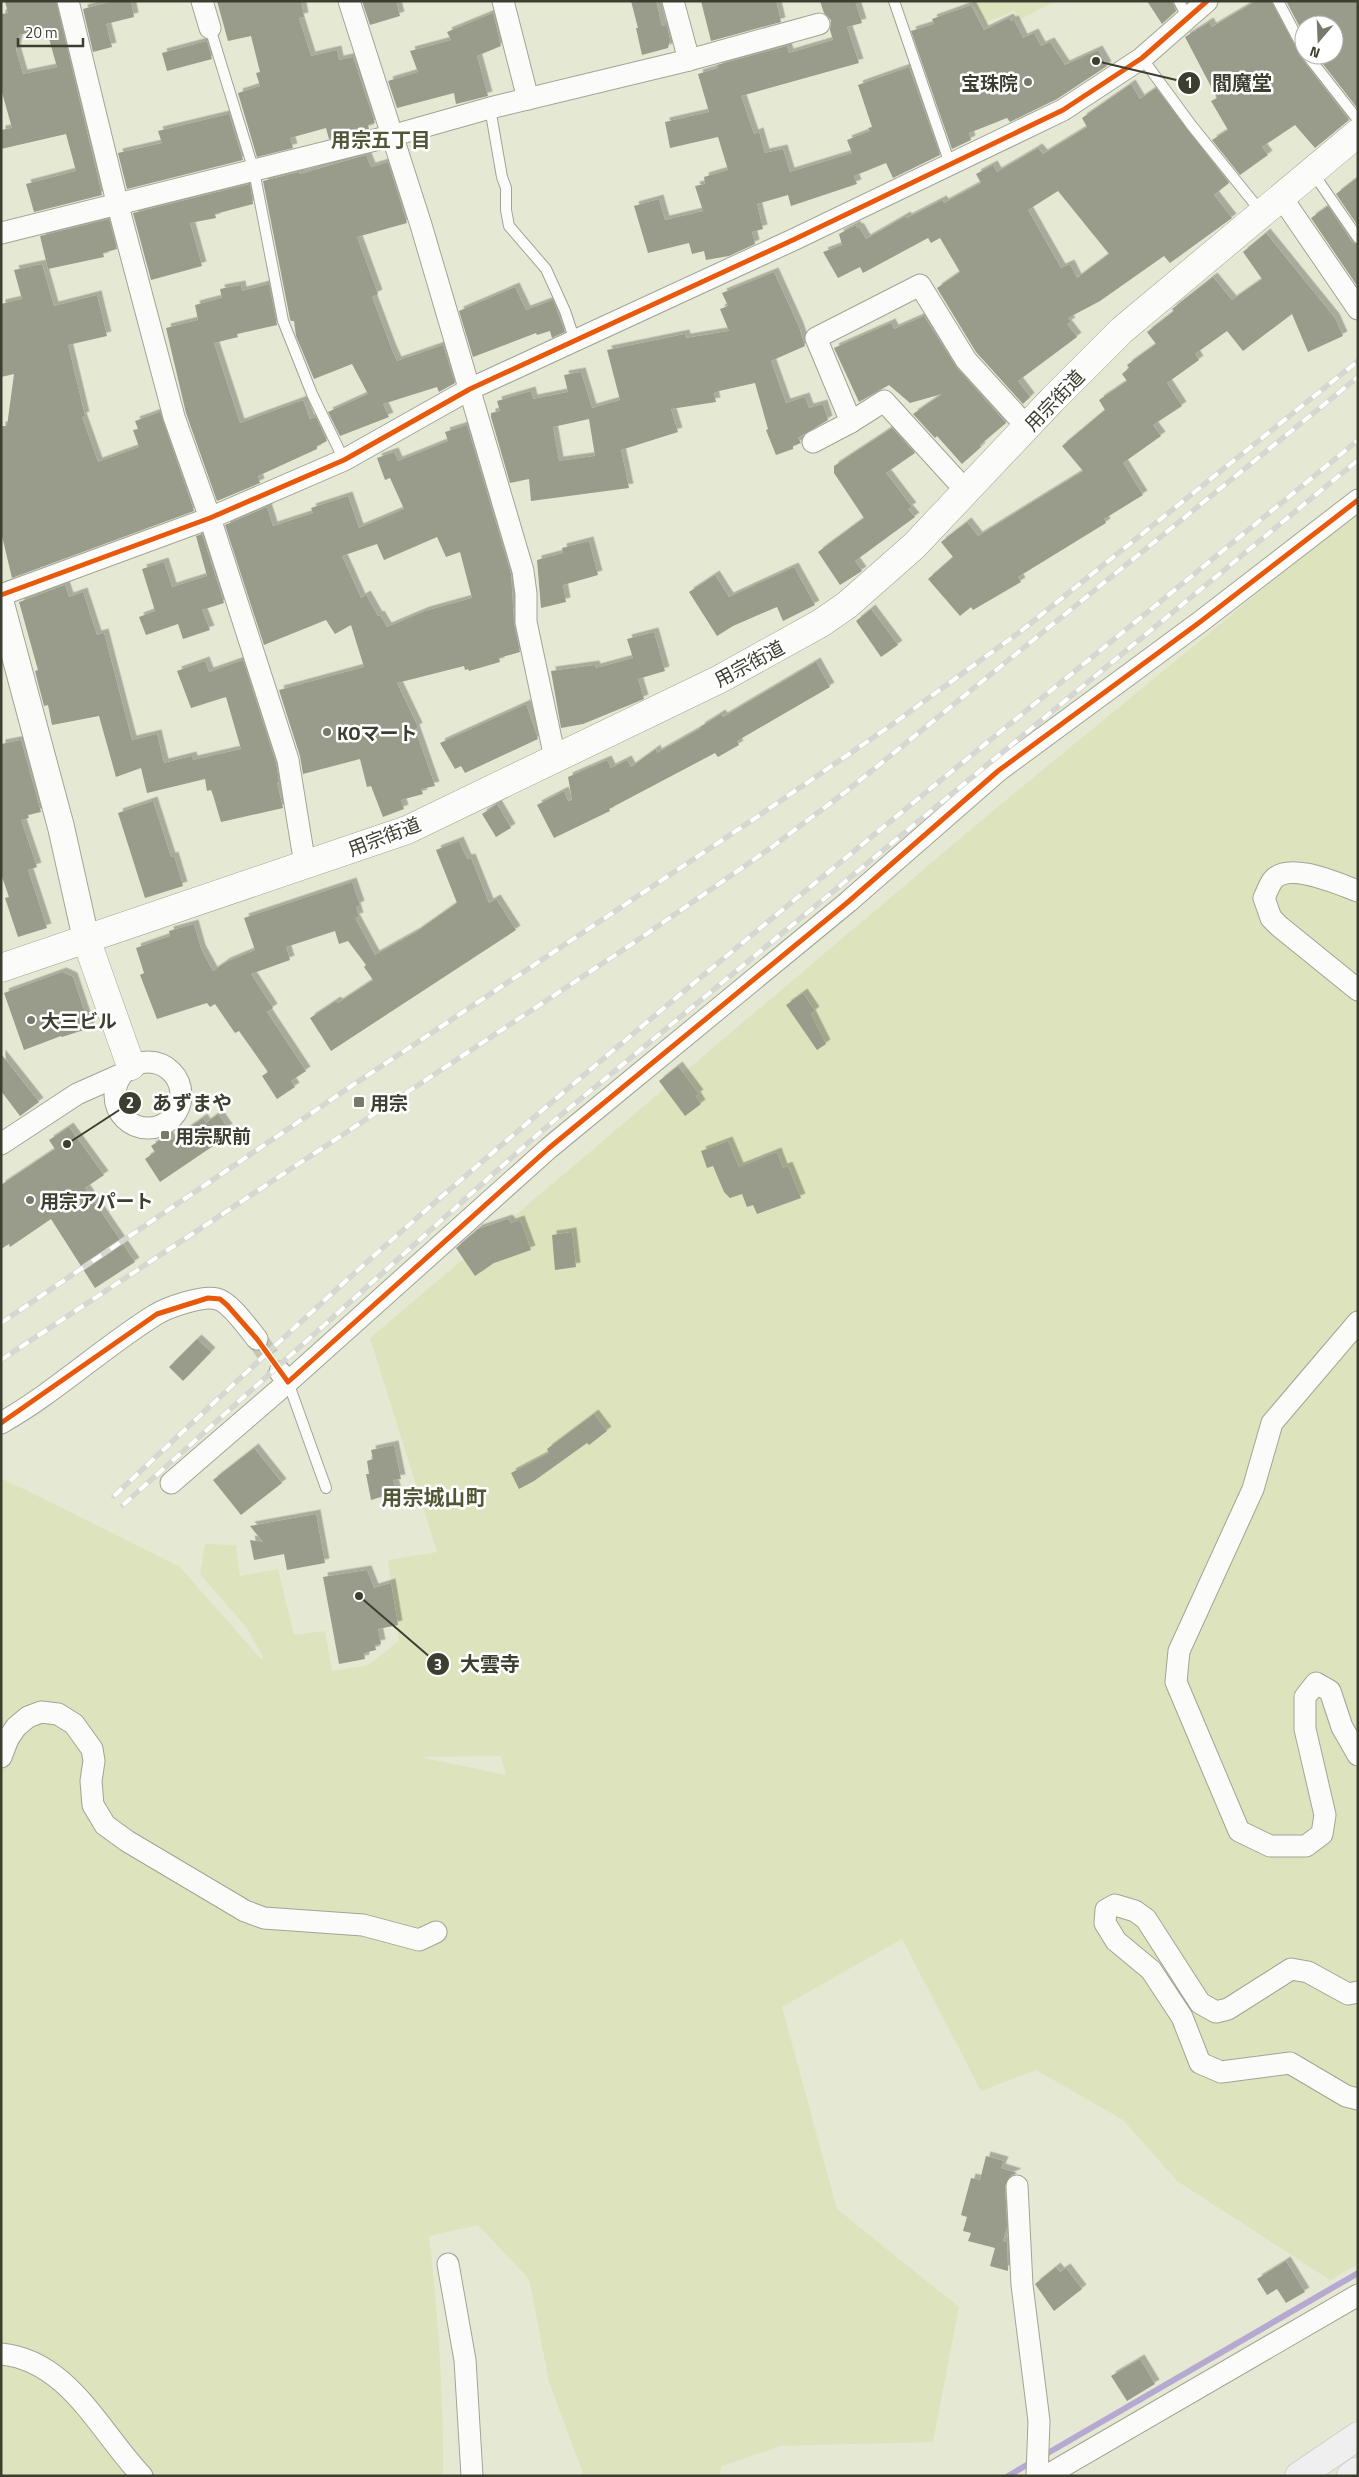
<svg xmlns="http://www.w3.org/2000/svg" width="1359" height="2477" font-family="'Titillium Web','Noto Sans JP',sans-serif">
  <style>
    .green { fill: #dde4bd; fill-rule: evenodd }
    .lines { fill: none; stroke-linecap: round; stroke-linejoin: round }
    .stream { stroke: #b5a9d2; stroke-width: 6 }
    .building { fill: #999b8b; fill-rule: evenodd; filter: url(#shadow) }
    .minor-tunnel { stroke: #c3c7b3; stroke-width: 21; stroke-dasharray: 21 11; stroke-linecap: butt }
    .service-casing { stroke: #a1a494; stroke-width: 12 }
    .minor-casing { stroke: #a1a494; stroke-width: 23 }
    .tertiary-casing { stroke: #a1a494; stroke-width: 28 }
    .secondary-casing { stroke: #a1a494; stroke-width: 29 }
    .trunk-casing { stroke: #bebfba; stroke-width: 29 }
    .service { stroke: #fbfcf9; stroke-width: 10 }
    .minor { stroke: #fbfcf9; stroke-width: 21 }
    .tertiary { stroke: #fbfcf9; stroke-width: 26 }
    .secondary { stroke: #fbfcf9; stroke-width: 28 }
    .trunk { stroke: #f0eff0; stroke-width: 28 }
    .rail-casing { stroke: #d7d7d1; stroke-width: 5.5 }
    .rail { stroke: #fff; stroke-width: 4; stroke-dasharray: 11; stroke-linecap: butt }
    .cycleway-casing { stroke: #fff; stroke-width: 8 }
    .cycleway { stroke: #e8590c; stroke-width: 5 }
    .poi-dot { fill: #777a69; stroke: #fff; stroke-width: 2 }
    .labels { text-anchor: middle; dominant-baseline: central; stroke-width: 5; stroke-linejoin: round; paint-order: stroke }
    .poi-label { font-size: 19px; font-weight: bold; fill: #3c3e2f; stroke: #fff; text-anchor: start }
    .street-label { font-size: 19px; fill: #3c3e2f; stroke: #fff }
    .neighbourhood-label { font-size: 20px; font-weight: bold; fill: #525636; stroke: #fff }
    .quarter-label { font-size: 21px; font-weight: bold; fill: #525636; stroke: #fff }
    .leader { fill: none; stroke: #3c3e2f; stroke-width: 2 }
    .callout-dot { fill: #3c3e2f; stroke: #fff; stroke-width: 2 }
    .mark-label { font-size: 15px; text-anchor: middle; font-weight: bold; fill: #fff }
    .callout-label { font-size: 20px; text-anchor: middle; font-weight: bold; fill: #3c3e2f; stroke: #fff; stroke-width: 5; stroke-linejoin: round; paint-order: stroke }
  </style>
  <defs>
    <filter id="shadow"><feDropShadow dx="4.5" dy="-4.5" stdDeviation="0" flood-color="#0004"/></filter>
  </defs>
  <rect width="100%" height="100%" fill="#e5e9d4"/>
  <g class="green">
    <polygon points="971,1 1056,1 1019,20 1014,11 985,23"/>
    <path d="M1358,511V2264L1330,2280L1177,2181L1123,2120L1036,2070L981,2091L902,1939L782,2007L837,2209L959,2307L933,2442L781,2446L722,2466L719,2476H584L549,2382L529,2279L478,2225L429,2236C438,2316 444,2395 443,2476H1V1478L179,1566L262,1660L263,1657L247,1628L200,1574L205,1544L236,1545L240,1576L278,1569L294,1635L325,1631L332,1671L368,1665L399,1641L388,1560L437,1552L370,1338L995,809ZM501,1756L506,1775L425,1758V1757Z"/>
  </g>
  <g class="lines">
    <g class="stream">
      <polyline points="1041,2457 1358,2273"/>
      <polyline points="1008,2476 1032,2462"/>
    </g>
  </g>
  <g class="building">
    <path d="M5,1H56L102,195L34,212L26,184L76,171L66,134L1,149V130L12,128L1,89V14L8,13ZM46,28L57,67L23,74L16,50L19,35Z"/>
    <polygon points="113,1 131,1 134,17 106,24 112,47 93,52 83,9"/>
    <polygon points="217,1 301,1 304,17 299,18 311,56 337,50 339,60 353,57 375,123 368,125 369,129 329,139 326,128 290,138 293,148 257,157 238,93 260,86 256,73 260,72 251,36 228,41"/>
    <polygon points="362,1 396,1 400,16 370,25"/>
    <polygon points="631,1 656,1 662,26 667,25 670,40 668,48 642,55 636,28 638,28"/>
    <polygon points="701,1 776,1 781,22 711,41"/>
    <polygon points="820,1 855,1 862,23 847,27 859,63 741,96 754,134 759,132 765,153 783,149 790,172 852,153 847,140 870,131 868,128 872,127 858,85 909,67 940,155 893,178 886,163 854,176 857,184 791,206 788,195 757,204 763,229 752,232 755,244 729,256 706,260 704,251 692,254 689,243 648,253 634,206 659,199 665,220 703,211 695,186 705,184 704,177 728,170 718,137 670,148 665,122 709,112 698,74 718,68 717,65 787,46 789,53 833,40 830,30 831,20 824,13"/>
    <polygon points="1147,1 1172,1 1176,11 1162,24"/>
    <polygon points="1256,1 1271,1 1302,59 1349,120 1315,148 1295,125 1262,147 1268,155 1240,175 1212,140 1228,130 1211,101 1217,98 1185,37 1209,22 1212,27"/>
    <polygon points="1286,1 1358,1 1358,109 1316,55 1334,55 1334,25 1304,25 1304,35"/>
    <polygon points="971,5 984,30 1009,18 1011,21 1014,20 1023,38 1034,33 1041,46 1050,42 1065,65 1098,50 1107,66 1057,99 1010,122 1007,118 969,133 971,140 952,149 911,31 934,24 932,19"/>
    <polygon points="493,13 501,46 477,56 488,96 456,104 454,93 397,108 388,81 418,72 410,51 451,40 447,32"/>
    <polygon points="207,41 212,59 167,71 162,53"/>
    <path d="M1131,84L1140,99L1156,88L1229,183L1214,195L1232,218L1170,263L1164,256L1100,301L1068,318L1071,322L1067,324L1077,337L1018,381L1030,397L1023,404L976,352L937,288L960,272L940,238L931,243L928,238L863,273L860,267L838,278L823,252L842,245L839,234L856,225L857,228L859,227L866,239L906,216L907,218L942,200L944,203L981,183L976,174L993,165L997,172L1038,148L1043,154L1087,127L1082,118ZM1058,191L1109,254L1077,278L1070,264L1061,268L1028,210Z"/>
    <polygon points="229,114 243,160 127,189 118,153 162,143 158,131"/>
    <polygon points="366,155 371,167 388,162 407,223 357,237 378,294 372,297 392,350 397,361 443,345 455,383 439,392 437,387 383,404 389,417 340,436 328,412 368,394 352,364 314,379 296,336 294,321 291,321 290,319 263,181 299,172 300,174"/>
    <polygon points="1358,177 1358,226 1336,194"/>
    <polygon points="250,184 253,204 215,214 216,218 190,223 202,266 151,280 133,213"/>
    <polygon points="1328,206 1352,242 1358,245 1358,287 1311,218"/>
    <polygon points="109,219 117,249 103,253 104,257 48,269 40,236"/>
    <polygon points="1266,233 1335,318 1343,336 1308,352 1292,314 1243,351 1227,331 1195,354 1199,360 1167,383 1182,406 1153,425 1161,436 1123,463 1143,495 1104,519 1106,523 1018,577 1021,582 973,610 971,607 960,616 928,579 953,557 941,542 967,522 978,536 1083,471 1062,446 1105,410 1099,400 1127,381 1122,374 1129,368 1127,365 1156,344 1147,332 1174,311 1172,309 1213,277 1232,300 1262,279 1243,252"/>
    <polygon points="42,264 54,306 97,295 107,336 68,345 85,416 82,417 98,462 139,447 133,430 138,429 135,421 160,412 194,511 12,578 1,532 1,426 7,426 14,374 1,377 1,304 22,299 14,270"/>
    <path d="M774,272L799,327L805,346L771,361L786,403L805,397L809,408L823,404L828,420L798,438L801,443L793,446V449L776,455L766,430L768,429L755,383L719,391L714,393L716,402L671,409L678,432L621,450L629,488L531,501L529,479L510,483L491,417V413L500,411L497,401L531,391L533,399L568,392L564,375L581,372L592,408L620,400L607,350L685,334L686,338L729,331L720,309L728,306L722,293ZM589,419L595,456L559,461L553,427Z"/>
    <polygon points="269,284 277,325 237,334 238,337 214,343 240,423 303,400 310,419 316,417 327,441 317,446 317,449 258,476 260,483 217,501 186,413 166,328 198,320 195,305 222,298 220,289 241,285 242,291"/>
    <polygon points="515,287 526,310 553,300 565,332 552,338 550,331 537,335 536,333 473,357 459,311"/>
    <polygon points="924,316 957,368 1006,423 980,445 981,447 962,464 937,436 935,438 913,414 942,394 910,403 889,385 859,402 834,348 891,323 894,329"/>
    <path d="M467,425L511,574L514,624L520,652L499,658L500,662L469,671L468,669L465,670L464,666L397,683L418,727L415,729L435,786L421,789L423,794L401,800L404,809L383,817L371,786L367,787L360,759L303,774L300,756L279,690L364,667L351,625L335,634L326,620L264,645L225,525L267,507L273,526L313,513L311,508L348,496L359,528L404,509L390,478L385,480L377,458L394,452L398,461L448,441L445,432ZM437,537L446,557L460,552L472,598L425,611L387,627L380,615L378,616L366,595L361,598L342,556L377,544L384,560Z"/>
    <polygon points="892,428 915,453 886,473 912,507 908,509 915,517 855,561 862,571 840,585 818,552 864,518 834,473 834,466"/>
    <polygon points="202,534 224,603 202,610 210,630 183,639 178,624 146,635 139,617 155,611 142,569 164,562 172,587 207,576 196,536"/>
    <polygon points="589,541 598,575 563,585 566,602 541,608 537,560 563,553 562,548"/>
    <polygon points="794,567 815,605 783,621 777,607 733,626 717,636 689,592 715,575 729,597"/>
    <polygon points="65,585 69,597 83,592 97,635 104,633 132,740 157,734 164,763 192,756 193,760 241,749 226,697 191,708 177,671 205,661 209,672 243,660 276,763 279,782 277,783 283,808 221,822 213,795 211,790 207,791 205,779 147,793 141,768 116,777 99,716 52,725 48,705 44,706 35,671 38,670 19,602"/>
    <polygon points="871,609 898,645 881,657 856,621"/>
    <polygon points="654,632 665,671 638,679 644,699 583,724 561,728 551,671 595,665 596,668 633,658 627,639"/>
    <polygon points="816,662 830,687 737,741 739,745 718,757 715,753 609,809 610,811 554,838 537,805 564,791 568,801 572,800 568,777 607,760 611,768 627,760 631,767 656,749 657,753 701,728 700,727 721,714 723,717"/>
    <polygon points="526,704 538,739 465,773 461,766 455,769 440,743"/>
    <polygon points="21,740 41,812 28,815 29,818 21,820 37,867 28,870 47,928 18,937 5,898 9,897 1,874 1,744"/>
    <polygon points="153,801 171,857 174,856 183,886 145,898 118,813"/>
    <polygon points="497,804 511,828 496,837 482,814"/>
    <polygon points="459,841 467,859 471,858 489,903 496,899 516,930 331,1051 310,1018 336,1001 338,1003 373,980 364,967 366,965 348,941 339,944 335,931 286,947 290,960 251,974 273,1008 267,1012 306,1071 291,1081 295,1087 277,1099 262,1076 268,1072 239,1031 235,1033 215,1004 210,1007 207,1003 157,1019 140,975 144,973 136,948 170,936 169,931 194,924 201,949 213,971 226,962 255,950 244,918 352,882 360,905 356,907 359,917 355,918 375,955 416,932 457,903 436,850"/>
    <polygon points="62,972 73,977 90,1028 62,1037 61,1036 24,1050 4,993"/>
    <polygon points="803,993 815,1011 811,1014 826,1044 817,1050 786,1005"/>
    <polygon points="1,1054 39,1102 20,1116 1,1091"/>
    <polygon points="678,1066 699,1094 696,1096 701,1104 685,1116 659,1081"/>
    <polygon points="218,1114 228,1128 215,1137 219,1142 160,1182 145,1159 155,1152 151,1146 168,1135 171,1140 203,1118 206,1123"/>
    <polygon points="69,1127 104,1175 85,1188 135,1262 95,1288 51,1219 10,1247 9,1244 1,1249 1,1185 55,1149 49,1140"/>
    <polygon points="728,1141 739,1167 777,1152 783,1168 788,1166 801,1198 757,1214 753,1205 747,1207 742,1194 730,1198 724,1192 713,1166 707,1168 701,1151"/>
    <polygon points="508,1219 511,1223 520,1220 531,1250 494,1263 475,1276 456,1248 478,1229"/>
    <polygon points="572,1232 576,1267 555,1270 552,1235"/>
    <polygon points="197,1339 211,1352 183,1381 169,1367"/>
    <polygon points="594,1414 607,1431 589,1445 587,1443 534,1481 519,1489 511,1473 549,1453 547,1449"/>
    <polygon points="394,1445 401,1479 393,1480 397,1492 371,1500 366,1474 369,1474 367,1461 373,1459 371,1450"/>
    <polygon points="254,1448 282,1483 241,1515 213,1480"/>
    <polygon points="316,1514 325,1563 287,1570 284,1554 254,1560 250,1540 263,1542 250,1526"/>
    <polygon points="367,1570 374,1588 391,1583 398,1625 378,1629 381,1644 375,1645 376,1650 364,1653 365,1659 339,1664 323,1577"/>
    <polygon points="986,2156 1004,2161 1001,2168 1017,2173 1010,2176 1005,2186 1007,2227 1003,2241 1007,2242 1008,2271 990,2266 995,2248 968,2241 971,2233 963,2231 967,2217 961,2215 971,2178 980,2180"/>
    <polygon points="1286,2261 1305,2292 1286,2303 1277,2289 1267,2295 1257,2279"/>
    <polygon points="1056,2267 1060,2272 1066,2268 1082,2289 1054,2311 1035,2284"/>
    <polygon points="1140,2359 1155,2384 1127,2401 1111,2376"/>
  </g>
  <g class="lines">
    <polyline class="minor-tunnel" points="257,1339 280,1372"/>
    <g class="service-casing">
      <g id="service">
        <polyline points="894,1 950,164"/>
        <polyline points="1179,1 1188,19"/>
        <polyline points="1278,1 1304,50"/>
        <polyline points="210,28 254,171 283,321 312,394 344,460"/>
        <polyline points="1307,55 1358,120"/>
        <polyline points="1142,58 1192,126 1262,213"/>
        <polyline points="490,108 502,177 506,188 506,210 509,226 546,269 565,311 575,341"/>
        <polyline points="1313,173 1358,238"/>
        <polyline points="288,1382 326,1488"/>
      </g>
    </g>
    <g class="minor-casing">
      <g id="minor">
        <polyline points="68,1 117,202 174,417 210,518 288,760 305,865"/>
        <polyline points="202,1 210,28"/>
        <polyline points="349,1 421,225 523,571 526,594 526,622 555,758"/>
        <polyline points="503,1 528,99"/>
        <polyline points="673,1 689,60"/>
        <polyline points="1282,198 1358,309"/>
        <polyline points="1,233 391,136 490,108 689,60 819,24"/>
        <polyline points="851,422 816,338 920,285 966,360 1027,427"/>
        <polyline points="813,442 851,422 884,401 967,492"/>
        <polyline points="1,595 210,518 344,460 470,389 795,239 1063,110 1142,58 1207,1"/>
        <path d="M1358,891C1338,884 1289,861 1273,880C1269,885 1267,892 1264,898L1271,918L1279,926L1358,990"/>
        <circle cx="148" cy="1095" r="33"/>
        <polyline points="1,1144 77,1094 122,1074"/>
        <polyline points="1358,1322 1272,1423 1253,1489 1179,1651 1176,1682 1239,1831 1270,1846 1306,1846 1322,1834 1325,1815 1305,1729 1305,1697 1316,1683 1330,1691 1342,1727 1358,1755"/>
        <polyline points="280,1372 288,1382 549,1148 848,902 998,771 1200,622 1358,500"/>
        <path d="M1,1423C56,1392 102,1348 155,1315C168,1307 203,1295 217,1299C230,1302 249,1329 257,1339"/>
        <polyline points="171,1483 288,1382"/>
        <polyline points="1,1757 8,1739 16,1727 28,1717 41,1712 58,1714 74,1724 92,1749 94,1761 91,1781 93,1805 105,1825 127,1841 245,1911 264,1918 363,1925 419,1940 436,1932"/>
        <polyline points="1358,1992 1348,1994 1308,1972 1291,1969 1228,2009 1216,2012 1200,2003 1146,1919 1135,1911 1115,1905 1106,1910 1105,1923 1116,1941 1151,1970 1182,2017 1200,2063 1221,2072 1290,2063 1346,2096 1358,2099"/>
        <polyline points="1017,2186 1022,2285 1039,2421 1037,2476"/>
        <polyline points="448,2264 465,2360 472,2476"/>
        <path d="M1,2354C68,2360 100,2432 142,2476"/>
        <polyline points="1046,2476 1358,2295"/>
      </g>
    </g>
    <g class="tertiary-casing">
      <polyline id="tertiary" points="1,604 61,827 86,939"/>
    </g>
    <g class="secondary-casing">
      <g id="secondary">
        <polyline points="86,939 131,1066"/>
        <polyline points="1,968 407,830 720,679 821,623 847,605 914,546 1052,400 1122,330 1358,133"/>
      </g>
    </g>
    <g class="trunk-casing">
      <g id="trunk">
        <polyline points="1299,2476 1358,2436"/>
        <polyline points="1351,2476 1358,2471"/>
      </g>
    </g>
    <use href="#service" class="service"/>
    <use href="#minor" class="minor"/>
    <use href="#tertiary" class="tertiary"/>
    <use href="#secondary" class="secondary"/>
    <use href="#trunk" class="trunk"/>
    <g class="rail-casing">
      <g id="rail">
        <polyline points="1,1323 350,1087 751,821 890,726 1021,631 1358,361"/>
        <polyline points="1,1360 632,944 772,847 848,790 1358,377"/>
        <path d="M114,1496C212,1405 309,1312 410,1224C719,955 1041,701 1358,440"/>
        <polyline points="123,1505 538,1134 1358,460"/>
      </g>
    </g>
    <use href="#rail" class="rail"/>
    <g class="cycleway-casing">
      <g id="cycleway">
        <polyline points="1,595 210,518 344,460 470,389 795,239 1063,110 1142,58 1207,1"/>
        <polyline points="1,1423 157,1314 208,1298 220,1299 227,1305 257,1339 288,1382 549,1148 848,902 998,771 1200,622 1358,500"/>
      </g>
    </g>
    <use href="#cycleway" class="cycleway"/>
  </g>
  <g class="poi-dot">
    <circle cx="1028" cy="82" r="5"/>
    <circle cx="327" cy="732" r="5"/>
    <circle cx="31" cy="1020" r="5"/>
    <rect x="353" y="1096" width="12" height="12" rx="2.5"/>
    <rect x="160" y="1130" width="10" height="10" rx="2.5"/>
    <circle cx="30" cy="1200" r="5"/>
  </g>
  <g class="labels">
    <g class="poi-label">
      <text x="1018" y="82" text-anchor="end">宝珠院</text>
      <text x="337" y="732">KOマート</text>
      <text x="41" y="1020">大三ビル</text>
      <text x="370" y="1102">用宗</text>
      <text x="175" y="1135">用宗駅前</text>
      <text x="40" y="1200">用宗アパート</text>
    </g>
    <g class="street-label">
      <text transform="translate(1054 400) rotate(-46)">用宗街道</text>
      <text transform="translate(749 663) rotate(-28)">用宗街道</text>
      <text transform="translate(384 836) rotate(-21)">用宗街道</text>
    </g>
    <g class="neighbourhood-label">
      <text x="381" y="139">用宗五丁目</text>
    </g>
    <g class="quarter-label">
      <text x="434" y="1497">用宗城山町</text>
    </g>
  </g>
  <path class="leader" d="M1096 61L1189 83M67 1144L130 1103M359 1596L438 1664"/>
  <g class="callout-dot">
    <circle cx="1096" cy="61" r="5"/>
    <circle cx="67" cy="1144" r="5"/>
    <circle cx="359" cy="1596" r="5"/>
    <circle cx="1189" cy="83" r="12"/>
    <circle cx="130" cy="1103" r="12"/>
    <circle cx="438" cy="1664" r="12"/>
  </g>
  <g class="mark-label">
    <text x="1189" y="88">1</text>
    <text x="130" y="1108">2</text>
    <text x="438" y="1670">3</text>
  </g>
  <g class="callout-label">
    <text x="1242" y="90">閻魔堂</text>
    <text x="192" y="1110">あずまや</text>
    <text x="490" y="1671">大雲寺</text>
  </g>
  <rect width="1359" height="2477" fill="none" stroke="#3c3e2f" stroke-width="5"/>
  <g transform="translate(1319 40) rotate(199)"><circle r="24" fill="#ffffff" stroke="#b1b2ac"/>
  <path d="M0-4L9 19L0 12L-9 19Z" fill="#777a69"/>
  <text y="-8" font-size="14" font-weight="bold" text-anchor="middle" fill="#3c3e2f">N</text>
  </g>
  <path d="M18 38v8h65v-8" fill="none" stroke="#3c3e2f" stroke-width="2.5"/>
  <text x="25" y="38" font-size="15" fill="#3c3e2f" stroke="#ffffff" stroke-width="4" paint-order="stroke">20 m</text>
</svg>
